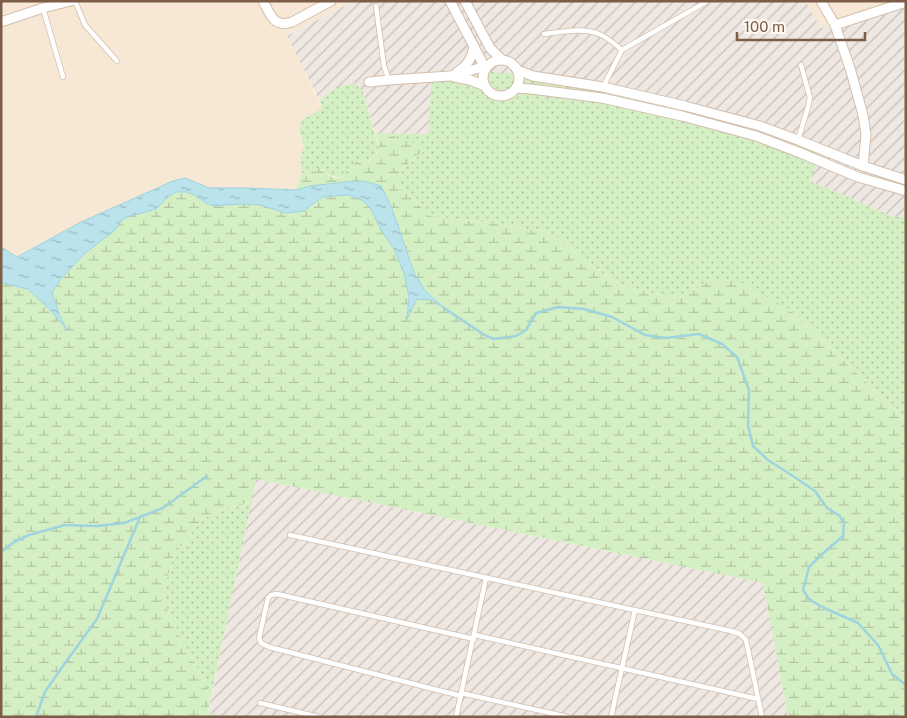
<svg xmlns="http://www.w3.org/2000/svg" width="907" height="718" font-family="'Public Sans',sans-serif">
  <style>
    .residential { fill: #f7e8d6 }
    .industrial { fill: url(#industrial-furrows) }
    .grass { fill: url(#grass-dots) }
    .wetland { fill: url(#wetland-marsh) }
    .water { fill: url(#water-ripples); stroke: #9ed4de }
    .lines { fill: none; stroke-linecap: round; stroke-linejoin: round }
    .stream { stroke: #9ed4de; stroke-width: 2.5 }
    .service-casing { stroke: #d3beac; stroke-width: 6 }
    .minor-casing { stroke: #d3beac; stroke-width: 11 }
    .service { stroke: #fff; stroke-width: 4.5 }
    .minor { stroke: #fff; stroke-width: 9 }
  </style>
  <defs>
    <pattern id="industrial-furrows" width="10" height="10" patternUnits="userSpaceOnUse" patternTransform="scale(1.25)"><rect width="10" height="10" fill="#efe8e2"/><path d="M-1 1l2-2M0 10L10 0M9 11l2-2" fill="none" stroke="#c7bfb9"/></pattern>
    <pattern id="grass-dots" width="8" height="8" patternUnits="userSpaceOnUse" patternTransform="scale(1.25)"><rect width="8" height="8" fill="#d5efc4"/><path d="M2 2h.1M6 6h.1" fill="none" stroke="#b2c5a1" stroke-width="1.8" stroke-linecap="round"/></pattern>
    <pattern id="wetland-marsh" width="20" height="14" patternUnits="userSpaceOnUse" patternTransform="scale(1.25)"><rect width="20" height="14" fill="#d5efc4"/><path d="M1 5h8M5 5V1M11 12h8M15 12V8" fill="none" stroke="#b2c5a1"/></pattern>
    <pattern id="water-ripples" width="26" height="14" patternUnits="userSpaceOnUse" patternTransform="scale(1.25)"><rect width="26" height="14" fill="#bae3eb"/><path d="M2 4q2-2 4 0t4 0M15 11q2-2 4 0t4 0" fill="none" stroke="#9cbbc0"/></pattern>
  </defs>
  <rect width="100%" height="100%" fill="#fff6e8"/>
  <g class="residential">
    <polygon points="1,1 354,1 287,36 322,108 299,131 304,146 300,160 302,173 296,190 247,188 209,188 185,178 173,181 81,222 17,258 3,248 1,249"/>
    <polygon points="805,1 895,1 821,28"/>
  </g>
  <g class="industrial">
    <polygon points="354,1 805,1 821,28 895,1 906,1 906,217 894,217 810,181 429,134 375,133 363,92 337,87 319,100 287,36"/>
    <polygon points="256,479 763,583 788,717 224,717 208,713"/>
  </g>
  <g class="grass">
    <polygon points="492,72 524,74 761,125 822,150 810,181 894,217 906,217 906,420 789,309 702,284 688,295 672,298 623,286 588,264 552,233 490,223 429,216 405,190 396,183 401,171 426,149 398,140 390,133 429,134 431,81"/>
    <path d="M355,83L363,92L379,149C372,165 353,162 344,176C333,178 329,177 322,169L312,176L302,173L300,160L304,146L299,131L302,120L322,108L319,100L337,87Z"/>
    <polygon points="252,500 210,701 205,681 183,643 164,603 165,585 174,555 202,520 219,510 241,505"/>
  </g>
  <path class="wetland" d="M375,133H390L398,140L424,144L426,149L417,156L401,171L396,183L405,190L429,216L490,223L552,233L588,264L623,286L672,298L688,295L702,284L733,278L789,309L906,420V717H788L763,583L256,479L252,500L241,505L219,510L202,520L174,555L165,585L164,603L183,643L205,681L210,701L208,713L224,717H1V283L28,289L52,312L65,327L52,293L60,280L84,254L114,231L124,218L156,209L168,197L176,192H187L194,195L206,203L260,205L286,213L312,207L323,197L348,195L362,200L371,209L381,230L394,249L404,273L409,297L407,317L416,299L431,300L443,307L425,291L414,272L404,243L364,181C341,182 318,184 296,190L302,173L311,176L316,168C325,169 327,177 335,178C338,178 341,177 344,176L347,170L359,160L368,161C383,151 379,148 375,133Z"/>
  <polygon class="water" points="185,178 209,188 247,188 296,190 310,186 345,182 364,181 381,186 391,206 414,272 425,291 446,309 431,300 417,299 407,319 409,297 404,273 394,249 381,230 371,209 362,200 348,195 323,197 304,211 286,213 260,205 239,204 214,206 206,203 194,195 187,192 176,192 168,197 156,209 124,218 114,231 84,254 60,280 52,293 60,316 67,330 52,312 28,289 1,283 1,249 3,248 17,257 81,222 173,181"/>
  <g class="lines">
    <g class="stream">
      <polyline points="444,308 486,336 494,339 516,336 526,330 536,313 558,307 584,309 612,317 645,335 666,338 699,334 722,344 737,357 749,390 748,425 753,446 768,460 796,478 815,491 827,508 840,516 844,524 843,536 821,555 809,567 803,590 809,599 822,607 858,623 878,645 892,674 906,685"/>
      <polyline points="1,552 14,542 29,535 65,525 97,526 124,523 163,508 207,476"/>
      <polyline points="36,717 45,692 60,670 97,619 140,517"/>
    </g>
    <g class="service-casing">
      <g id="service">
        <polyline points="75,1 85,25 117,61"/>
        <polyline points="376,6 383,59 384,66 389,80"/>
        <polyline points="43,8 63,77"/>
        <path d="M544,34C561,32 582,27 599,34C607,37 615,44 622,50"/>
        <polyline points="603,87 622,50 706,2"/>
        <polyline points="798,140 808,107 810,98 801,65"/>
        <polyline points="290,535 731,631 740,634 746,640 762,717"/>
        <polyline points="475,635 758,699"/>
        <polyline points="461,693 568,717"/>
        <polyline points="461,696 269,647 261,643 259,638 268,598 271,595 277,594 474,639"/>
        <polyline points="260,703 319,717"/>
        <polyline points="456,717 486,578"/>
        <polyline points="611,717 635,610"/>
      </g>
    </g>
    <g class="minor-casing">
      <g id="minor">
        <path d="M263,1C271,15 273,28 292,22L331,1"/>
        <polyline points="450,1 481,60 485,70"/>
        <polyline points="465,1 490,48 502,60"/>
        <polyline points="821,1 835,25 850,68 863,115 866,135 863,166"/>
        <polyline points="1,22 43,8 71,1"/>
        <polyline points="835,25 906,2"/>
        <circle cx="501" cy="78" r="18"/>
        <polyline points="517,70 533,76 603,87 685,106 760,126 798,140 863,166 906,180"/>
        <path d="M457,72C468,65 472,58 474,46"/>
        <polyline points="454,77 470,80 485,86"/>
        <polyline points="369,82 389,80 450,76 483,67"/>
        <polyline points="516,88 531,89 602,98 682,116 756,136 798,152 858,177 906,191"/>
      </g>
    </g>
    <use href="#service" class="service"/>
    <use href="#minor" class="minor"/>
  </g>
  <rect width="907" height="718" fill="none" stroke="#7d5c48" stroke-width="5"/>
  <path d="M737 32v8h128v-8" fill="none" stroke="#7d5c48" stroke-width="2.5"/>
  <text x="744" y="32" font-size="15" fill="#7d5c48" stroke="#fffaf1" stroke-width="4" paint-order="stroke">100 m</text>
</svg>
